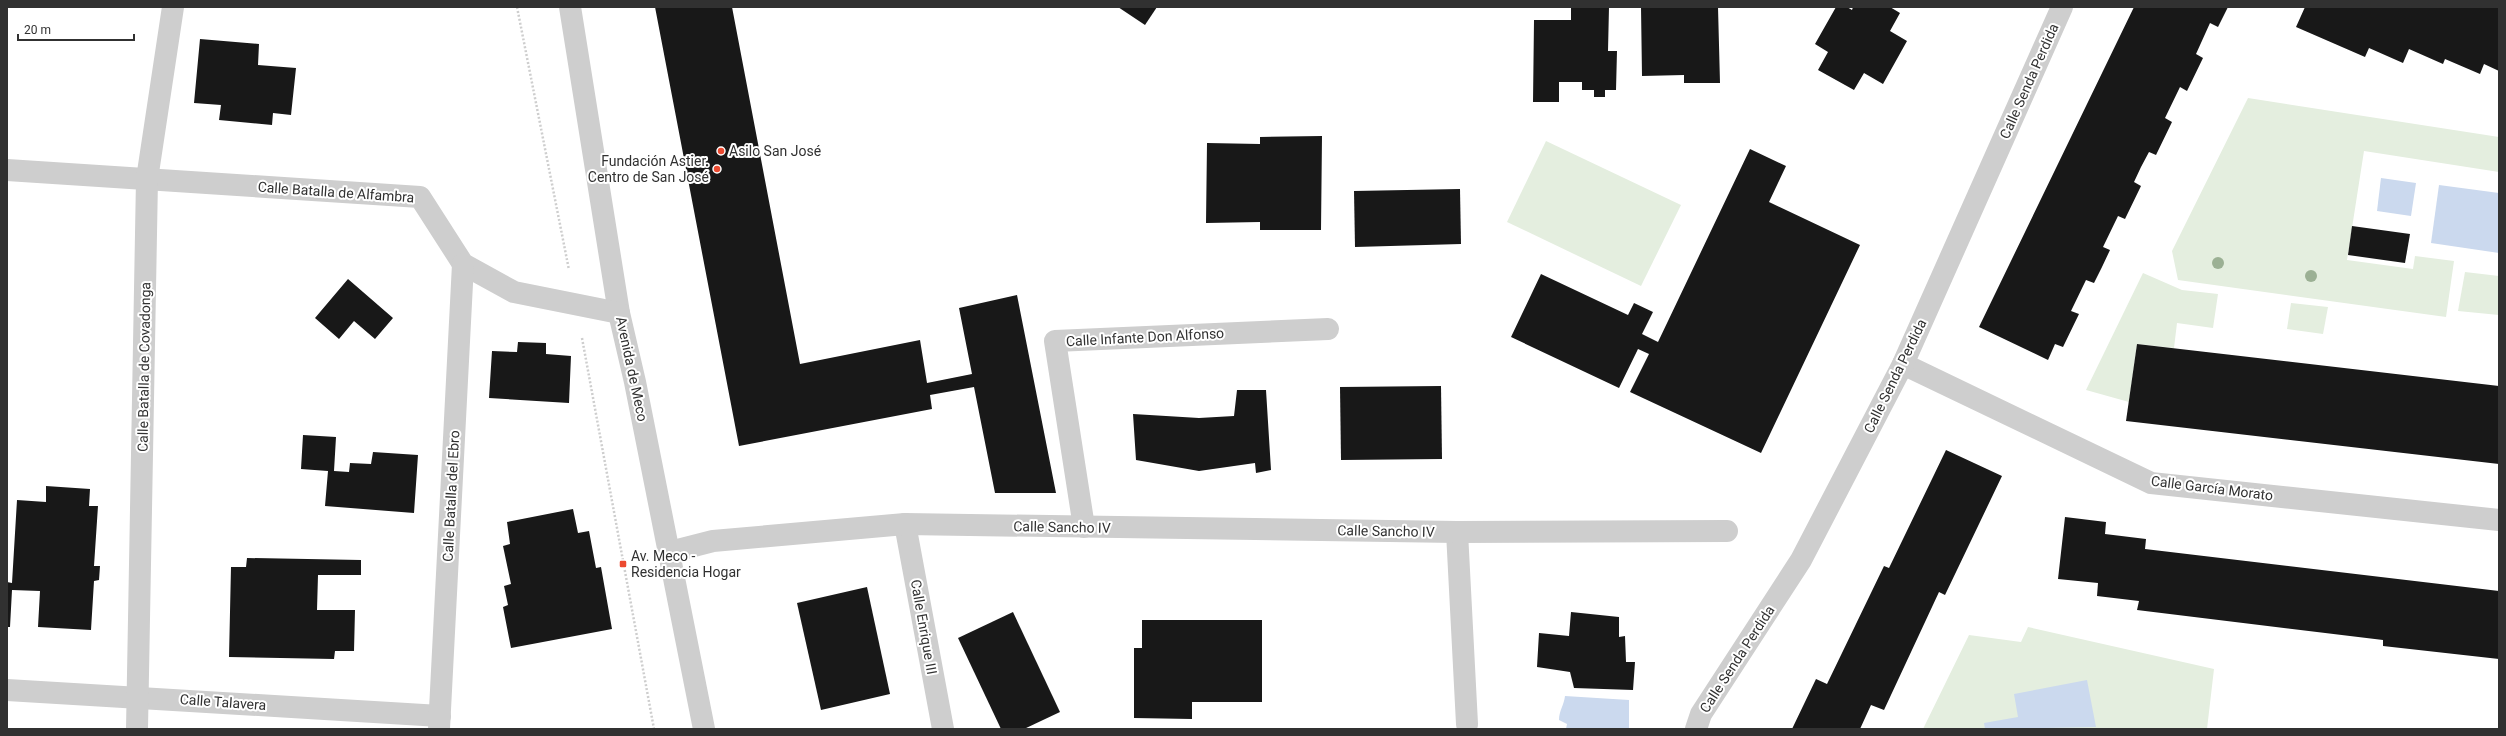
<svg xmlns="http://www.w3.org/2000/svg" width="2506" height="736" font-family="Roboto,sans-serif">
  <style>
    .green { fill: #e4eedf }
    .water { fill: #cbd9ee }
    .building { fill: #181818 }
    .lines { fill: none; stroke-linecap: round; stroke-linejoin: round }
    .path { stroke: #cecece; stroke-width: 2.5; stroke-dasharray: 2 2; stroke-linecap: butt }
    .minor { stroke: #cecece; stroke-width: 22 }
    .tree { fill: #9bb094 }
    .poi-dot { fill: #ec4a30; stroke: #fff; stroke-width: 1.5 }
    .labels { text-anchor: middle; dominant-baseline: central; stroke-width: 4; stroke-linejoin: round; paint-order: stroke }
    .street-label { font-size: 14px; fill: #313131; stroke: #fff }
    .poi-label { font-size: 14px; fill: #313131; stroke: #fff; text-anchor: start }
  </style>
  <rect width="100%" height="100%" fill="#fff"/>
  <g class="green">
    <polygon points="2248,98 2499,137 2499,172 2364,151 2347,260 2413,269 2415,256 2454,261 2446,317 2178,280 2172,251"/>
    <polygon points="1546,141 1681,205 1641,286 1507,222"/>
    <polygon points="2465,272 2499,276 2499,315 2458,311"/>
    <polygon points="2143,273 2182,290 2218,294 2213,328 2177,323 2174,348 2137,344 2129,402 2086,390"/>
    <polygon points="2291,303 2328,307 2323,334 2287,329"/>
    <polygon points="2028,627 2214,669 2207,729 1923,729 1969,635 2021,642"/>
  </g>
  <g class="water">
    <polygon points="2381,178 2416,183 2411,216 2377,211"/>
    <polygon points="2439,185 2499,193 2499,253 2431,243"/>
    <polygon points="2087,680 2096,727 1985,729 1984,723 2018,717 2014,694"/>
    <path d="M1565,696L1629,700V729H1566L1567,724L1559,720C1559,711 1564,705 1565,696Z"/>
  </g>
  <g class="building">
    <polygon points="655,7 732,7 800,364 920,340 927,383 972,374 959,308 1017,295 1056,493 995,493 974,387 930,395 932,409 739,446"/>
    <polygon points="1118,7 1157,7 1145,25"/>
    <polygon points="1571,7 1609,7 1608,51 1617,51 1616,90 1605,90 1605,97 1594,97 1594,90 1582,90 1582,82 1559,82 1559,102 1533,102 1534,20 1571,20"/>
    <polygon points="1641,7 1718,7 1720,83 1684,83 1684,75 1642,76"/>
    <polygon points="1836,7 1847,7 1852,10 1853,7 1890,7 1900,13 1890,31 1907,41 1883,84 1864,73 1854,90 1818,70 1828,52 1815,44"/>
    <polygon points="2134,7 2228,7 2218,27 2210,23 2196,54 2203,58 2187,91 2180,87 2165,118 2172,122 2156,155 2149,152 2141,167 2134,182 2141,186 2125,219 2118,216 2103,247 2110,250 2102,267 2094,283 2086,280 2071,311 2079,314 2063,347 2055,344 2048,360 1979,327"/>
    <polygon points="2305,7 2499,7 2499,71 2484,64 2480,74 2445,59 2443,64 2409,49 2403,63 2369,48 2365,57 2296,27"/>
    <polygon points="200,39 259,44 258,65 296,68 291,115 273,113 272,125 219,120 221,105 194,103"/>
    <polygon points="1322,136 1321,230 1260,230 1260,222 1206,223 1207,143 1260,144 1260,137"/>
    <polygon points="1750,149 1786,166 1769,202 1860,245 1761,453 1630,392 1649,354 1638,349 1619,388 1511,337 1541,274 1628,315 1634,303 1653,312 1642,334 1658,342"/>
    <polygon points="1460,189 1461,244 1355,247 1354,191"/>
    <polygon points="2352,226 2410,234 2405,263 2348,255"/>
    <polygon points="348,279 393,318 375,339 354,321 339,339 315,318"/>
    <polygon points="518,342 546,343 546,354 571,356 569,403 489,398 492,351 517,352"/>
    <polygon points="2137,344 2499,386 2499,464 2126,421"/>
    <polygon points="1441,386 1442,459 1341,460 1340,387"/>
    <polygon points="1237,390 1266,390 1271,470 1256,473 1255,463 1199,471 1136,460 1133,414 1199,418 1234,416"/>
    <polygon points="303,435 336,437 334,471 349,472 350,463 371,464 373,452 418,455 414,513 325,506 328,471 301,469"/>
    <polygon points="1946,450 2002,476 1945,595 1939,592 1884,710 1871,705 1860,729 1792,729 1816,679 1827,684 1884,566 1889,568"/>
    <polygon points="46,486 90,489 89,506 98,506 94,566 100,566 99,580 94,581 91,630 38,627 40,591 12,590 10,627 7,627 7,582 12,583 17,500 46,502"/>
    <polygon points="573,509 578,533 589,531 596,568 601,567 612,629 511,648 503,607 508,605 504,586 511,584 503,546 510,544 507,522"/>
    <polygon points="2065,517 2106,522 2105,534 2146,539 2145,549 2499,591 2499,659 2383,646 2383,640 2137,610 2139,601 2097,596 2098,583 2058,579"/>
    <polygon points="247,558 361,560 361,575 318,575 317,610 355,610 354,651 335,651 334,659 229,657 231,567 246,567"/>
    <polygon points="867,587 890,694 821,710 797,603"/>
    <polygon points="1013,612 1060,712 1024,729 1001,729 958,638"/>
    <polygon points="1571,612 1619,617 1619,637 1625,636 1626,662 1635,662 1633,690 1574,688 1570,672 1537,667 1539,633 1569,636"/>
    <polygon points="1142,620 1262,620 1262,702 1192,702 1192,719 1134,718 1134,648 1142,648"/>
  </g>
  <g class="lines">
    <g class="path">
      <polyline points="517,7 569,270"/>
      <polyline points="582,338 654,729"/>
    </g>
    <g class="minor">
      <polyline points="570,7 619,313 635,382 704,729"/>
      <polyline points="7,170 420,197 463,264 514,292 619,313"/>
      <polyline points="1903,364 2151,483 2499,520"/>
      <polyline points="905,524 943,729"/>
      <polyline points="1084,527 1055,341 1328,329"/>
      <polyline points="1457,532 1467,724"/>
      <polyline points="670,552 713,541 905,524 1457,532 1727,531"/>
      <polyline points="7,690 440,716"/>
      <polyline points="137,729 147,179 173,7"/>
      <polyline points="439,729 463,264"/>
      <polyline points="1696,729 1701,714 1801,560 1903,364 2062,7"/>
    </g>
  </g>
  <g class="tree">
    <circle cx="2218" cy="263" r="6"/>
    <circle cx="2311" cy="276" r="6"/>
  </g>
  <g class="poi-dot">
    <circle cx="721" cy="151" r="4"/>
    <circle cx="717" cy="169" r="4"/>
    <rect x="619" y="560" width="8" height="8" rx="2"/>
  </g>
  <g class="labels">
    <g class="street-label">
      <text transform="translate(2029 81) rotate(-66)">Calle Senda Perdida</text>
      <text transform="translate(336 192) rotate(4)">Calle Batalla de Alfambra</text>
      <text transform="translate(1145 337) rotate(-3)">Calle Infante Don Alfonso</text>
      <text transform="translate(144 367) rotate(-89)">Calle Batalla de Covadonga</text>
      <text transform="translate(632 369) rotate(78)">Avenida de Meco</text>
      <text transform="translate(1895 376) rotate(-64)">Calle Senda Perdida</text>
      <text transform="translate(2212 488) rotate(7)">Calle García Morato</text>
      <text transform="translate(451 496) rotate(-87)">Calle Batalla del Ebro</text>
      <text transform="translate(1062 527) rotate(1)">Calle Sancho IV</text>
      <text transform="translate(1386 531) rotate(1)">Calle Sancho IV</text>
      <text transform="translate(924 627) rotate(80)">Calle Enrique III</text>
      <text transform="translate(1737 659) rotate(-57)">Calle Senda Perdida</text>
      <text transform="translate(223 702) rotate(4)">Calle Talavera</text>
    </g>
    <g class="poi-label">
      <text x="729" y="151">Asilo San José</text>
      <text x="709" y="161" text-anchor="end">Fundación Astier.<tspan x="709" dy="16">Centro de San José</tspan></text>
      <text x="631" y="556">Av. Meco -<tspan x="631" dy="16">Residencia Hogar</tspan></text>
    </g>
  </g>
  <rect width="2506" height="736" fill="none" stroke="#313131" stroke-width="16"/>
  <path d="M18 34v6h116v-6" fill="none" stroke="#313131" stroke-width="2"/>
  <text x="24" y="34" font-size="12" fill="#313131" stroke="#ffffff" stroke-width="3" paint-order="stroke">20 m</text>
</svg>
